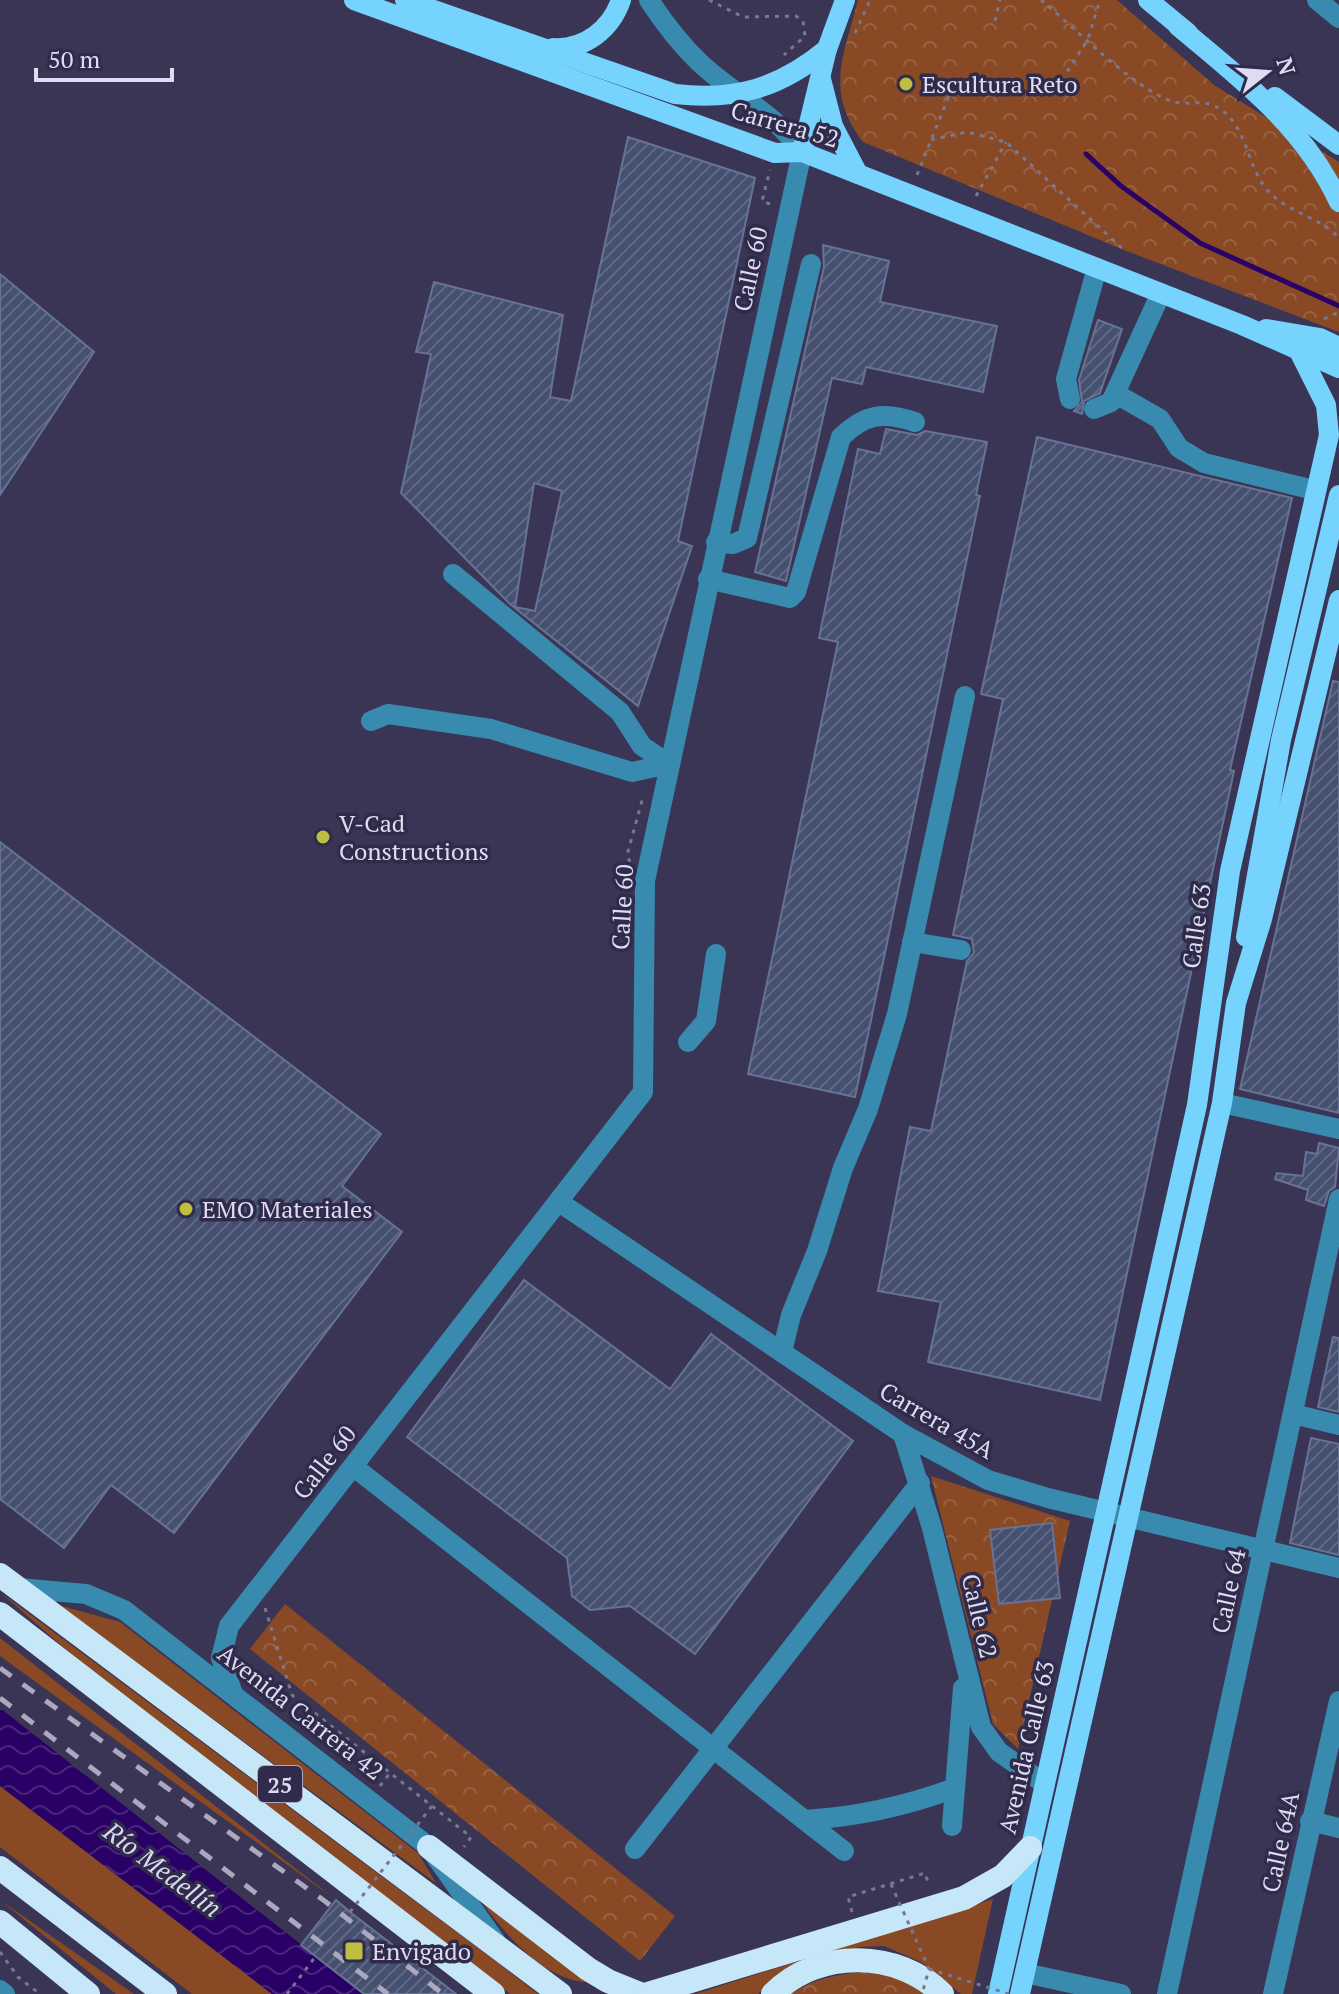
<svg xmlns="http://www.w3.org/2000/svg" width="1339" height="1994" font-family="'PT Serif',serif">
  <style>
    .grass { fill: #884924 }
    .park { fill: url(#park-crowns) }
    .water { fill: url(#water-waves) }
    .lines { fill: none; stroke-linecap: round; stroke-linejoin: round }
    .stream { stroke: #290065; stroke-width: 5 }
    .building { fill: url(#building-hatch); stroke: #677395; stroke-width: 2; fill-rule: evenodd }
    .path { stroke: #7b7793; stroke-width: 3; stroke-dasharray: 4 6; stroke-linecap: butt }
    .minor { stroke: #388bae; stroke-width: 20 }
    .major { stroke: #75d3fd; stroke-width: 20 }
    .highway { stroke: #c5e7f7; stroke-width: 24 }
    .rail { stroke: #aba8bf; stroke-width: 5; stroke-dasharray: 14 14; stroke-linecap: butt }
    .path-bridge { stroke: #7b7793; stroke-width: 3; stroke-dasharray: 4 6; stroke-linecap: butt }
    .poi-dot { fill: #bebf42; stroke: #302b4a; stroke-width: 3 }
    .labels { text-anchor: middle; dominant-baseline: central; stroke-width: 7; stroke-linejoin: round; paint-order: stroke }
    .shield { fill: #302b4a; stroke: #aaa7be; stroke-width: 2 }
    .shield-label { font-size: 22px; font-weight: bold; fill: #dedcf0 }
    .poi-label { font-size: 24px; fill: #dedcf0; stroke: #302b4a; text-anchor: start }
    .street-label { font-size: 24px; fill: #dedcf0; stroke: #302b4a }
    .water-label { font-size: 26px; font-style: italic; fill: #d9d7f2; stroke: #302b4a }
  </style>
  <defs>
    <pattern id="park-crowns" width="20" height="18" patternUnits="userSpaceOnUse" patternTransform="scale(2)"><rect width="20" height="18" fill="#884924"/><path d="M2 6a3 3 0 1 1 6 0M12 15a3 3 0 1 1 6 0" fill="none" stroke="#986344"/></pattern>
    <pattern id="water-waves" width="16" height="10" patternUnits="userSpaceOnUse" patternTransform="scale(2)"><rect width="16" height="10" fill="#290065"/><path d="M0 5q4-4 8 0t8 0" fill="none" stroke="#48257b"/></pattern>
    <pattern id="building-hatch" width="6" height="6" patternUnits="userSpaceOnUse" patternTransform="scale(2)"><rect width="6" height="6" fill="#455070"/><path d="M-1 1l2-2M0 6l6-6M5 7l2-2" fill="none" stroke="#5f6985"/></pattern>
  </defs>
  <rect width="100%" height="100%" fill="#3a3555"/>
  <g class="grass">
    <polygon points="0,1592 498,1963 538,1994 510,1994 117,1694"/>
    <polygon points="58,1605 120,1622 418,1853 436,1883"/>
    <polygon points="0,1638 336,1900 0,1656"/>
    <polygon points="0,1786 272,1994 192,1994 0,1847"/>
    <polygon points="993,1899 972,1994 961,1994 921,1962 884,1946 859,1947 783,1971 758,1994 695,1994"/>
    <polygon points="0,1900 134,1994 116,1994"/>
    <path d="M481,1901L590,1983C544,1980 507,1937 481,1901Z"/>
  </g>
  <g class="park">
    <path d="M858,0H1117L1214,85L1339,162V332L1124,250L863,142C824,90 844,56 858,0Z"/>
    <polygon points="931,1476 1070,1521 1018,1749 993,1724"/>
    <polygon points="285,1604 675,1916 640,1961 250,1649"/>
    <path d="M874,1971L901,1979L926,1994H791C815,1977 845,1973 874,1971Z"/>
  </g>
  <polygon class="water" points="0,1708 364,1994 272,1994 0,1786"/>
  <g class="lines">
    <polyline class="stream" points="1086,154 1121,186 1200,243 1339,306"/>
  </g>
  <g class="building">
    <path d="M628,137L755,178L678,541L692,546L638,706L510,604L401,493L431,354L416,352L434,282L563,315L550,397L571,401ZM534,483L562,491L535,611L515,607Z"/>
    <polygon points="823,245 889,261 880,302 997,326 983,392 866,367 862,384 832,378 786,581 755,572 824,267"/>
    <polygon points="0,274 94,352 0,495"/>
    <polygon points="1098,320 1122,329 1100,393 1084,401 1082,414 1074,411 1082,402 1079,380"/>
    <polygon points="886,429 917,435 925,431 987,442 976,495 980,496 855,1097 748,1074 838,642 819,638 858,449 880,454"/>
    <polygon points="1037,437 1292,498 1230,770 1234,771 1100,1400 928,1362 941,1302 878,1291 910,1127 931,1131 967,961 974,953 972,939 953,935 1003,699 981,694"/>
    <polygon points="1333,681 1339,682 1339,1113 1240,1089"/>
    <polygon points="0,842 381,1134 342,1186 402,1232 174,1533 111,1485 64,1548 0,1499"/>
    <polygon points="1319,1143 1339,1148 1335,1187 1329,1191 1324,1206 1306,1200 1308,1190 1275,1179 1277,1173 1303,1176 1306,1152 1317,1154"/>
    <polygon points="524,1280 670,1389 711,1334 853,1441 695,1654 630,1606 590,1610 572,1596 567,1558 407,1437"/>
    <polygon points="1333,1337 1339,1338 1339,1412 1318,1407"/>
    <polygon points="1311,1438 1339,1444 1339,1555 1290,1543"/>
    <polygon points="1052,1523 1060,1598 999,1604 990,1530"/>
    <polygon points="336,1900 350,1912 456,1994 364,1994 301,1945"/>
  </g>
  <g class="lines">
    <g class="path">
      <polyline points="709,0 743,17 796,16 803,21 805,36 784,55"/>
      <path d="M1041,0C1074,27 1133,88 1171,101C1184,106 1201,100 1213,105C1248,121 1245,165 1268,191C1287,212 1320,217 1339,238"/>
      <polyline points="995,21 1000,0"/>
      <polyline points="855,33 870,0"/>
      <polyline points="1062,80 1088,39 1100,0"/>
      <polyline points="931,140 967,132 1006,142 1124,250"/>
      <polyline points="917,175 951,91"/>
      <polyline points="976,196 1006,142"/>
      <polyline points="770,204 762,201 770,170"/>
      <polyline points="1324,319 1339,312"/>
      <polyline points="630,862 627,855 643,797"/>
      <polyline points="265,1608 292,1695 471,1837 464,1847"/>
      <polyline points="380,1786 390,1773"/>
      <polyline points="852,1912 848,1897 925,1873 929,1885"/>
      <polyline points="0,1952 18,1977 40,1994"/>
      <polyline points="287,1994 316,1956"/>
    </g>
    <g class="minor">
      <polyline points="1317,0 1339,18"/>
      <polyline points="1116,394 1160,419 1179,448 1204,463 1314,490"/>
      <polyline points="1070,399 1066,379 1097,268"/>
      <polyline points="1094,409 1111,402 1161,293"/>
      <polyline points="716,542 733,544 747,538 811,264"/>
      <polyline points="453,574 620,712 642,746 669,764"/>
      <path d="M708,579L790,598L796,592L841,437C865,414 884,411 915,422"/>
      <polyline points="371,721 388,714 491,729 632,772 669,764"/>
      <polyline points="912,942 961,950"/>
      <polyline points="688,1042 706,1021 716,954"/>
      <polyline points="1222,1103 1339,1129"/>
      <polyline points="559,1202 903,1434 988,1480 1048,1498 1339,1568"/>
      <polyline points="782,1352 791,1315 817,1251 843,1168 868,1109 897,1014 965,696"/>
      <polyline points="1293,1414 1339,1425"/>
      <polyline points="903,1434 932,1528 981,1727 999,1752 1045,1784"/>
      <polyline points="354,1467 844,1851"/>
      <polyline points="18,1588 86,1594 124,1610 429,1847 496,1942"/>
      <path d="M233,1694L221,1658L229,1626L643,1092L645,881L802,152C775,113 734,95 700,63C680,44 664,23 649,0"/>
      <path d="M805,1820C857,1817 906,1806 955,1788"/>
      <polyline points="1310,1821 1339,1828"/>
      <polyline points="952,1826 963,1688"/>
      <polyline points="635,1849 920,1483"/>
      <polyline points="1025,1973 1121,1994"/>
      <polyline points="0,1990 5,1994"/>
      <polyline points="1167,1994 1339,1199"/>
      <polyline points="1273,1994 1339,1701"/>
    </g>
    <g class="major">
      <polyline points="354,0 775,153 802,152 1242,325 1339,368"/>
      <path d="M405,0L675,94C735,101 780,88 827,49"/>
      <polyline points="1148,0 1188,33"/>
      <path d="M1178,26C1240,78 1304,126 1339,202"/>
      <path d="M553,48C585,50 611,29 621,0"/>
      <polyline points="821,79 833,126 858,174"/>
      <polyline points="1275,97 1339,145"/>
      <polyline points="802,152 827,49 845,0"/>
      <polyline points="1266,329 1320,338 1339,347"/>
      <polyline points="1246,937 1281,740 1339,495"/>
      <polyline points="998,1994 1197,1105 1230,871 1329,435 1326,405 1300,353"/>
      <polyline points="1020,1994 1222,1103 1236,1003 1262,919 1339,600"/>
    </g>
    <g class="highway">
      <polyline points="0,1575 560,1994"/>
      <polyline points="0,1614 493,1994"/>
      <polyline points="429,1847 588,1969 608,1981 640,1994"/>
      <polyline points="0,1868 165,1994"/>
      <polyline points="0,1922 88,1994"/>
      <polyline points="648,1994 964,1898 1003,1876 1030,1848"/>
      <path d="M773,1994C818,1948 899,1950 942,1994"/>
    </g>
    <g class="rail">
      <polyline points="0,1668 326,1902 443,1994"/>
      <polyline points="0,1698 388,1994"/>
    </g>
    <g class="path-bridge">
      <polyline points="891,1884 929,1969 922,1994"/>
      <polyline points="350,1912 432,1806"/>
      <polyline points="929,1969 1009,1994"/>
    </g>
  </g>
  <g class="poi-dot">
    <circle cx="906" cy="84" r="8"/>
    <circle cx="323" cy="837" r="8"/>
    <circle cx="186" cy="1209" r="8"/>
    <rect x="344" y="1941" width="20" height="20" rx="4"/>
  </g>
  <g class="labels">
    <rect class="shield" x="258" y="1766" width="44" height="36" rx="6"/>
    <g class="shield-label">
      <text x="280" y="1784">25</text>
    </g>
    <g class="poi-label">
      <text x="922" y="84">Escultura Reto</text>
      <text x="339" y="823">V-Cad<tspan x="339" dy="28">Constructions</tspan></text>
      <text x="202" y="1209">EMO Materiales</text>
      <text x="372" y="1951">Envigado</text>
    </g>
    <g class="street-label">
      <text transform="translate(785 124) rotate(16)">Carrera 52</text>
      <text transform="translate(750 269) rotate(-78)">Calle 60</text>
      <text transform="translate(622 907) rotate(-87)">Calle 60</text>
      <text transform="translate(1196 926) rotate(-82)">Calle 63</text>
      <text transform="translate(937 1420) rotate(30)">Carrera 45A</text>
      <text transform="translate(324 1462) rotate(-52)">Calle 60</text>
      <text transform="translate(1228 1591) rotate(-78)">Calle 64</text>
      <text transform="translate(980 1616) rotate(77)">Calle 62</text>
      <text transform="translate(301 1712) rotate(38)">Avenida Carrera 42</text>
      <text transform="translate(1026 1747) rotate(-77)">Avenida Calle 63</text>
      <text transform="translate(1280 1842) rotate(-78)">Calle 64A</text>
    </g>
    <g class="water-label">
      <text transform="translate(163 1869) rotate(37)">Río Medellín</text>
    </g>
  </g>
  <g transform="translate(1267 72) rotate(73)" stroke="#302b4a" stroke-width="6" paint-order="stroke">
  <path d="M0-6L14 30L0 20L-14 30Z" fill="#dedcf0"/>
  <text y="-12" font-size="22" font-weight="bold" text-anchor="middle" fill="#dedcf0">N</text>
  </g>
  <path d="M36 68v12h136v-12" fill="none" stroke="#dedcf0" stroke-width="4"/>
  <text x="48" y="68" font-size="24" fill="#dedcf0" stroke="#302b4a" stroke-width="6" paint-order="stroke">50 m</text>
</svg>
